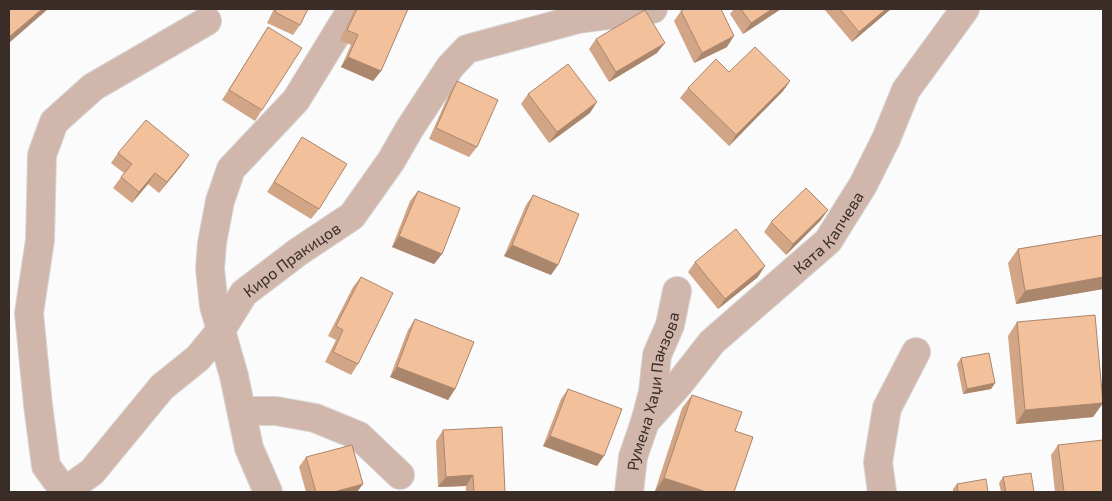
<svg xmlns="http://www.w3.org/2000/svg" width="1112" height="501" font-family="'Exo 2',sans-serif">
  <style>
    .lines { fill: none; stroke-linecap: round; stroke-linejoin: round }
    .minor-casing { stroke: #d8d6d5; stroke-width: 30 }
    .minor { stroke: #d0b6ab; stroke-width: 28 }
    .wall { fill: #d1a586 }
    .shaded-wall { fill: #aa866d }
    .building { fill: #f3c09c; stroke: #aa866d }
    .labels { text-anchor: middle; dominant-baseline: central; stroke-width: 4; stroke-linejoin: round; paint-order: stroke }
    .street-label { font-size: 16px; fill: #3a2d27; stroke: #fff }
  </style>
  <rect width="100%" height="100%" fill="#fbfbfb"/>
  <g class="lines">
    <g class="minor-casing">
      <g id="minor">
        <polyline points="242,411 276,411 315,418 359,436 400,475"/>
        <path id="s1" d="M645,422L679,384L712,342L828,241L863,185L886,139L906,90L965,9"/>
        <path id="s2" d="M64,492L92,472L162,387L198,358L221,330L244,293L298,252L352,216L391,161L410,128L450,67L467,49L578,19L653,9"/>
        <polyline points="65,492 46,466 38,405 29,313 40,240 42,155 54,122 93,87 207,21"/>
        <polyline points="268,492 249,448 234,376 214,306 210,269 212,243 220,201 231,169 296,100 352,9"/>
        <path id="s3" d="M629,492L633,457L645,422L653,392L657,355L670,325L677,291"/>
        <polyline points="882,492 878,462 887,408 916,352"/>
      </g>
    </g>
    <use href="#minor" class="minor"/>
  </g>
  <g class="wall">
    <polygon points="274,9 308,9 300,25 293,35 267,23"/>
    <polygon points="355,9 408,9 381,71 373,81 341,67 351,45 340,40 353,12"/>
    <polygon points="734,9 781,9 743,34 730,14"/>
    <polygon points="824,9 891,9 852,42"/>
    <polygon points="681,11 727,47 694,63 674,21"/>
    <polygon points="268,27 262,110 255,121 222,100"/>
    <polygon points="596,39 657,53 609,82 589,49"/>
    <polygon points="729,72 790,81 783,91 729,146 680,98 688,88"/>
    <polygon points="457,81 477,147 469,157 429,139 450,92"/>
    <polygon points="528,94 590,113 549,143 521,104"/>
    <polygon points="302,137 319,209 311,219 267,192"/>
    <polygon points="118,153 181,166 159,193 148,184 132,203 113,188 124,173 111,163"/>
    <polygon points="418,191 442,254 434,264 392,247 410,201"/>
    <polygon points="533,195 551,275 504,256 526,205"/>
    <polygon points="821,220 786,255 764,232 771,222"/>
    <polygon points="1103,235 1103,289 1016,304 1008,263 1018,249"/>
    <polygon points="695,262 758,277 718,309 688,272"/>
    <polygon points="361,277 358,364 351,375 325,362 336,340 328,336 353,287"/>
    <polygon points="415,319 455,389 448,400 390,377 408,330"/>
    <polygon points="1017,322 1103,403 1093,417 1016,424 1008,336"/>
    <polygon points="961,358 995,383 991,389 963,394 957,364"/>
    <polygon points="568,389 597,466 543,446 561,399"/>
    <polygon points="692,395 735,431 655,491 682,408"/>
    <polygon points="443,430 505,492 466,492 466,486 438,487 436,441"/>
    <polygon points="1058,445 1103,492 1055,492 1051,455"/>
    <polygon points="306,457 357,492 306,492 299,467"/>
    <polygon points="1003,477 1034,492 1001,492 999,483"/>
    <polygon points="957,484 988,492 953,492 953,489"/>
  </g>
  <g class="shaded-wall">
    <polygon points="42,9 48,9 9,43 9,37"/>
    <polygon points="772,9 781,9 743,34 751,23"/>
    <polygon points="886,9 891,9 852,42 859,32"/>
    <polygon points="734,36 727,47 694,63 702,53"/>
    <polygon points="665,43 657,53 609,82 616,72"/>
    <polygon points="348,57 381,71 373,81 341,67"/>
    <polygon points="790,81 783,91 729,146 736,135"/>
    <polygon points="597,102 590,113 549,143 557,132"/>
    <polygon points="189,155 181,166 159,193 167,182"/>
    <polygon points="155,173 148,184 132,203 139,192"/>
    <polygon points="828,210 821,220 786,255 793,244"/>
    <polygon points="399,236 442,254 434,264 392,247"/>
    <polygon points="512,245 558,265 551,275 504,256"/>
    <polygon points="765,266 758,277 718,309 725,299"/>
    <polygon points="1103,277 1103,289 1016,304 1025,291"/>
    <polygon points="397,367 455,389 448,400 390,377"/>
    <polygon points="995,383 991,389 963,394 967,389"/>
    <polygon points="1103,403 1093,417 1016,424 1025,410"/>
    <polygon points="550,436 604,456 597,466 543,446"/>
    <polygon points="473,475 466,486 438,487 446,477"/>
    <polygon points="664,478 707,492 658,492 655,491"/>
    <polygon points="363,484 357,492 334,492"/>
  </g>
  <g class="building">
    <polygon points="9,9 42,9 9,37"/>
    <polygon points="276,9 308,9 300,25 275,12"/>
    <polygon points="357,9 408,9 381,71 348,57 358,35 347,30"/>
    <polygon points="685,9 721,9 734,36 702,53 681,11"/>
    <polygon points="741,9 772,9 751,23"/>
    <polygon points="840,9 886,9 859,32"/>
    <polygon points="645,10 665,43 616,72 596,39"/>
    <polygon points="268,27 302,48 262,110 229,90"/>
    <polygon points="755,47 790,81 736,135 688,88 716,59 729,72"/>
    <polygon points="568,64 597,102 557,132 528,94"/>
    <polygon points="457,81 498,100 477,147 436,128"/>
    <polygon points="146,120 189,155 167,182 155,173 139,192 121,177 132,164 118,153"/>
    <polygon points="302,137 347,164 319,209 274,182"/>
    <polygon points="806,188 828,210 793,244 771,222"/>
    <polygon points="418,191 460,208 442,254 399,236"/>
    <polygon points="533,195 579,214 558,265 512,245"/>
    <polygon points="736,229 765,266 725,299 695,262"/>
    <polygon points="1103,235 1103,277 1025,291 1018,249"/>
    <polygon points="361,277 393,293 358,364 333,352 343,330 336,326"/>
    <polygon points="1095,315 1103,403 1025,410 1017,322"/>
    <polygon points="415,319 474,342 455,389 397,367"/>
    <polygon points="989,353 995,383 967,389 961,358"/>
    <polygon points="568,389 622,409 604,456 550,436"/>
    <polygon points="692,395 742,412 735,431 753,437 734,492 707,492 664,478"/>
    <polygon points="502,427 505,492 474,492 473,475 446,477 443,430"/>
    <polygon points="1103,440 1103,492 1064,492 1058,445"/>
    <polygon points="352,445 363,484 334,492 316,492 306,457"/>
    <polygon points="1031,473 1034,492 1006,492 1003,477"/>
    <polygon points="986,479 988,492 958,492 957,484"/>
  </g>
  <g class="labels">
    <g class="street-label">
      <text stroke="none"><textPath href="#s1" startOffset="265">Ката Капчева</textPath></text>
      <text stroke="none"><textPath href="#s2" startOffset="329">Киро Пракицов</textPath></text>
      <text stroke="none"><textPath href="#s3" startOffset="104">Румена Хаџи Панзова</textPath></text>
    </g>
  </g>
  <rect width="1112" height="501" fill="none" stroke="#3a2d27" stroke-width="20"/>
</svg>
